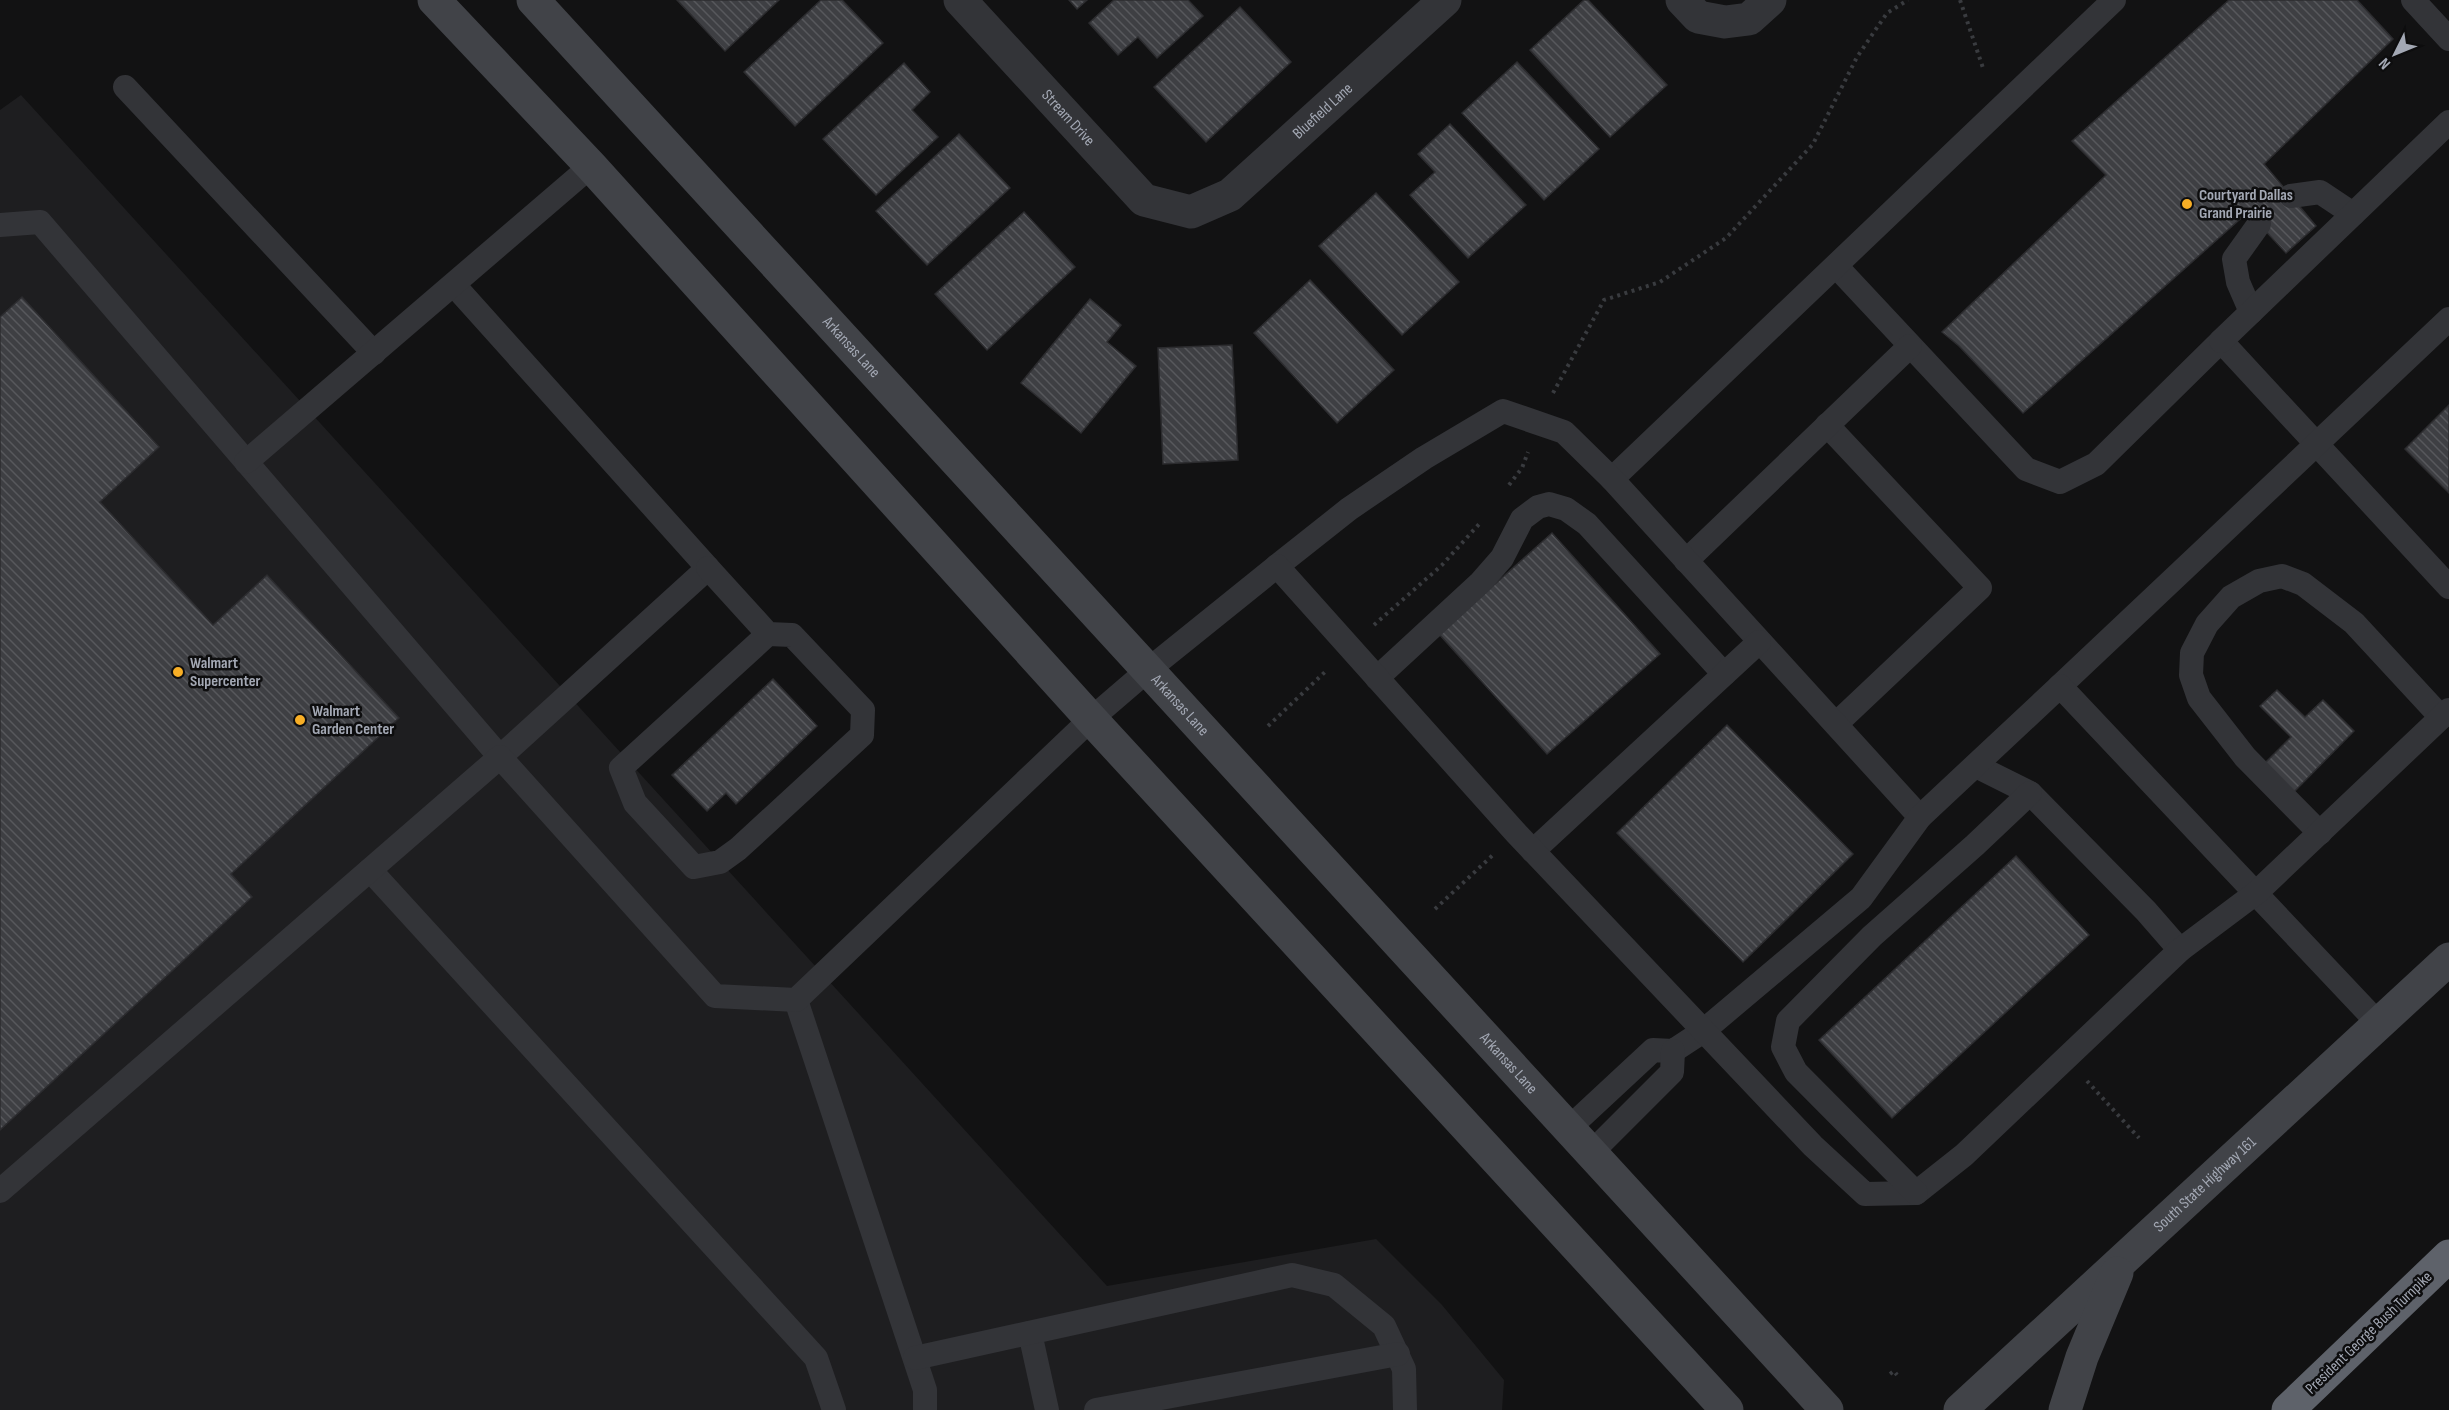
<svg xmlns="http://www.w3.org/2000/svg" width="2449" height="1410" font-family="'Sofia Sans Condensed',sans-serif">
  <style>
    .built { fill: #1e1e20 }
    .building { fill: url(#building-back-hatch); stroke: #2c2c2f; stroke-width: 1.5 }
    .lines { fill: none; stroke-linecap: round; stroke-linejoin: round }
    .path { stroke: #393b3f; stroke-width: 4; stroke-dasharray: 3 4.5; stroke-linecap: butt }
    .lane { stroke: #333438; stroke-width: 24 }
    .street { stroke: #333438; stroke-width: 33 }
    .secondary { stroke: #414348; stroke-width: 33 }
    .highway { stroke: #5e626a; stroke-width: 33 }
    .poi-dot { fill: #f7ae26; stroke: #0d0d0e; stroke-width: 2 }
    .labels { text-anchor: middle; dominant-baseline: central; stroke-width: 5; stroke-linejoin: round; paint-order: stroke }
    .street-label { font-size: 16px; fill: #a3a8b4; stroke: #0d0d0e }
    .poi-label { font-size: 16px; font-weight: bold; fill: #a3a8b4; stroke: #0d0d0e; text-anchor: start }
  </style>
  <defs>
    <pattern id="building-back-hatch" width="6" height="6" patternUnits="userSpaceOnUse" patternTransform="scale(1.5)"><rect width="6" height="6" fill="#3e3f43"/><path d="M-1 5l2 2M0 0l6 6M5-1l2 2" fill="none" stroke="#57585c"/></pattern>
  </defs>
  <rect width="100%" height="100%" fill="#121213"/>
  <polygon class="built" points="21,95 1107,1286 1376,1239 1442,1305 1504,1380 1502,1410 0,1410 0,110"/>
  <g class="building">
    <polygon points="677,0 779,0 725,51"/>
    <polygon points="821,0 842,0 883,43 795,126 744,72"/>
    <polygon points="1069,0 1087,0 1077,9"/>
    <polygon points="1114,0 1188,0 1203,16 1157,58 1138,37 1118,55 1089,23"/>
    <polygon points="1584,0 1588,0 1667,85 1610,137 1530,50"/>
    <polygon points="2229,0 2357,0 2393,39 2264,164 2316,226 2286,253 2248,212 2023,413 1959,346 1942,332 2106,175 2072,141"/>
    <polygon points="1240,7 1291,62 1206,142 1154,87"/>
    <polygon points="1517,62 1599,149 1544,200 1462,113"/>
    <polygon points="904,63 930,92 912,110 938,137 876,195 823,139"/>
    <polygon points="1450,124 1526,205 1468,258 1410,195 1435,172 1418,154"/>
    <polygon points="959,134 1010,188 927,265 876,211"/>
    <polygon points="1376,193 1459,282 1402,335 1319,246"/>
    <polygon points="1024,212 1075,267 987,350 935,294"/>
    <polygon points="1310,280 1394,370 1337,423 1254,333"/>
    <polygon points="22,297 159,447 100,502 213,625 267,575 399,718 231,874 252,897 0,1130 0,317"/>
    <polygon points="1090,299 1121,325 1107,342 1136,366 1081,433 1021,383"/>
    <polygon points="1232,345 1238,460 1163,464 1158,348"/>
    <polygon points="2449,405 2449,493 2405,449"/>
    <polygon points="1552,533 1660,654 1547,754 1439,634"/>
    <polygon points="773,679 817,726 736,804 726,793 707,811 672,775"/>
    <polygon points="2277,690 2305,717 2323,700 2354,731 2290,796 2261,767 2291,737 2260,706"/>
    <polygon points="1727,725 1853,854 1743,962 1617,833"/>
    <polygon points="2016,856 2089,935 1892,1118 1819,1040"/>
  </g>
  <g class="lines">
    <g class="path">
      <polyline points="1960,0 1983,68"/>
      <polyline points="1553,393 1604,300 1660,282 1726,238 1813,144 1857,57 1887,13 1908,0"/>
      <polyline points="1509,485 1522,468 1528,452"/>
      <polyline points="1374,625 1442,565 1481,522"/>
      <polyline points="1268,726 1326,671"/>
      <polyline points="1435,909 1494,854"/>
      <polyline points="2087,1081 2139,1138"/>
      <polyline points="1890,1374 1894,1371 1897,1375"/>
    </g>
    <g class="lane">
      <polyline points="2413,0 2449,39"/>
      <polyline points="125,87 374,353"/>
      <polyline points="2291,196 2320,192 2353,214"/>
      <polyline points="0,225 40,222 500,757 708,568 454,285"/>
      <polyline points="1836,266 2026,469 2060,482 2096,464 2221,341 2449,587"/>
      <polyline points="2251,312 2238,282 2234,259 2259,224"/>
      <polyline points="2221,341 2449,122"/>
      <polyline points="1827,425 1980,588 1836,724"/>
      <polyline points="246,462 591,166"/>
      <polyline points="1612,479 2114,0"/>
      <polyline points="1686,561 1910,346"/>
      <polyline points="1277,566 1349,509 1424,458 1503,411 1564,432 1612,479 1920,817"/>
      <polyline points="708,568 768,634 621,768 635,803 694,867 720,862 738,849 862,735 863,710 792,635 768,634"/>
      <polyline points="1377,678 1481,582 1502,558 1522,519 1538,507 1549,504 1566,509 1587,524 1724,674"/>
      <polyline points="2060,686 2449,319"/>
      <polyline points="1976,766 2030,793 2146,911 2180,950"/>
      <polyline points="2320,833 2245,757 2199,698 2191,675 2192,653 2207,624 2231,597 2259,581 2282,576 2303,584 2354,623 2441,717"/>
      <polyline points="1533,851 1759,642"/>
      <polyline points="370,870 816,1358 834,1410"/>
      <polyline points="796,1000 925,1390 925,1410"/>
      <polyline points="1568,1129 1653,1050 1673,1051 1702,1032 1861,898 1920,817 2060,686 2379,1024"/>
      <polyline points="1591,1153 1672,1072 1673,1051"/>
      <polyline points="0,1191 500,757 715,996 796,1000 1091,719 1148,670 1277,566 1516,833 1813,1146 1865,1194 1916,1193 1964,1155 2180,950 2256,893 2449,710"/>
      <polyline points="1916,1193 1796,1072 1783,1047 1788,1021 1872,936 1975,845 2030,793"/>
      <polyline points="1030,1333 1047,1410"/>
      <polyline points="915,1358 1292,1275 1334,1285 1384,1326 1404,1369 1405,1410"/>
      <polyline points="1096,1410 1398,1354"/>
    </g>
    <g class="street">
      <path id="s1" d="M960,0L1144,200L1191,212L1230,195L1445,0"/>
      <polyline points="1682,0 1698,17 1725,22 1749,19 1770,0"/>
    </g>
    <g class="secondary">
      <polyline points="434,0 591,166 1091,719 1727,1410"/>
      <path id="s2" d="M533,0L1827,1410"/>
      <path id="s3" d="M1960,1410L2449,959"/>
      <polyline points="2065,1410 2082,1357 2117,1273"/>
    </g>
    <polyline class="highway" points="2288,1410 2449,1256"/>
  </g>
  <g class="poi-dot">
    <circle cx="2187" cy="204" r="6"/>
    <circle cx="178" cy="672" r="6"/>
    <circle cx="300" cy="720" r="6"/>
  </g>
  <g class="labels">
    <g class="street-label">
      <text stroke="none"><textPath href="#s1" startOffset="488">Bluefield Lane</textPath></text>
      <text stroke="none"><textPath href="#s1" startOffset="160">Stream Drive</textPath></text>
      <text stroke="none"><textPath href="#s2" startOffset="471">Arkansas Lane</textPath></text>
      <text stroke="none"><textPath href="#s2" startOffset="957">Arkansas Lane</textPath></text>
      <text stroke="none"><textPath href="#s2" startOffset="1443">Arkansas Lane</textPath></text>
      <text stroke="none"><textPath href="#s3" startOffset="333">South State Highway 161</textPath></text>
      <text transform="translate(2369 1333) rotate(-44)">President George Bush Turnpike</text>
    </g>
    <g class="poi-label">
      <text x="2199" y="195">Courtyard Dallas<tspan x="2199" dy="18">Grand Prairie</tspan></text>
      <text x="190" y="663">Walmart<tspan x="190" dy="18">Supercenter</tspan></text>
      <text x="312" y="711">Walmart<tspan x="312" dy="18">Garden Center</tspan></text>
    </g>
  </g>
  <g transform="translate(2395 54) rotate(227)" stroke="#0d0d0e" stroke-width="4.5" paint-order="stroke">
  <path d="M0-4.5L10 22L0 15L-10 22Z" fill="#a3a8b4"/>
  <text y="-9" font-size="16" font-weight="bold" text-anchor="middle" fill="#a3a8b4">N</text>
  </g>
</svg>
